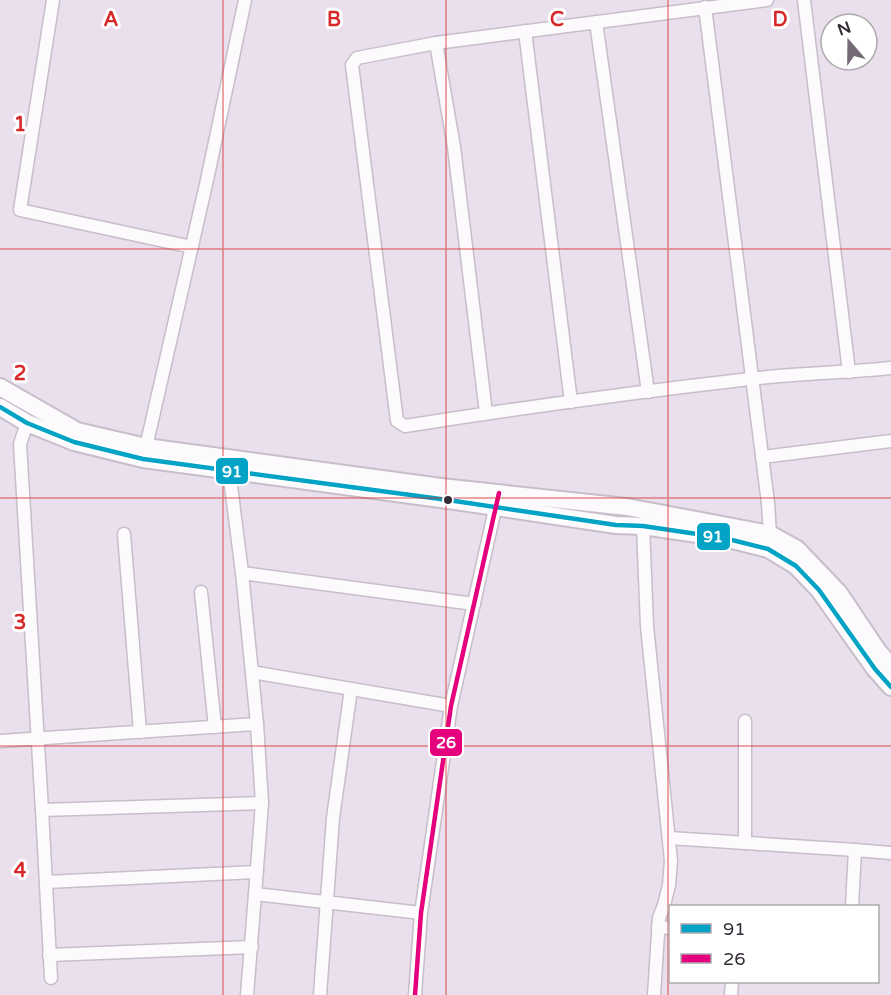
<svg xmlns="http://www.w3.org/2000/svg" width="891" height="995" font-family="'Varela Round',sans-serif">
  <style>
    .lines { fill: none; stroke-linecap: round; stroke-linejoin: round }
    .street-casing { stroke: #c7bec9; stroke-width: 15 }
    .secondary-casing { stroke: #c7bec9; stroke-width: 20 }
    .street { stroke: #fcfafc; stroke-width: 12 }
    .secondary { stroke: #fcfafc; stroke-width: 16 }
    .bus-1-casing { stroke: #fff; stroke-width: 9 }
    .bus-2-casing { stroke: #fff; stroke-width: 9 }
    .bus-1 { stroke: #03a3c6; stroke-width: 4.5 }
    .bus-2 { stroke: #e5007d; stroke-width: 4.5 }
    .grid { fill: none; stroke: #d62828; stroke-width: 1.5; stroke-opacity: 0.55 }
    .bus-dot { fill: #332b35; stroke: #fff; stroke-width: 2 }
    .grid-label { font-size: 20px; text-anchor: middle; font-weight: bold; fill: #d62828; stroke: #fff; stroke-width: 6; stroke-linejoin: round; paint-order: stroke }
    .line-badge { stroke: #fff; stroke-width: 2 }
    .badge-label { font-size: 16px; text-anchor: middle; font-weight: bold; fill: #fff }
  </style>
  <rect width="100%" height="100%" fill="#eadfec"/>
  <g class="lines">
    <g class="street-casing">
      <g id="street">
        <polyline points="53,0 20,210 192,247"/>
        <path d="M767,0L436,43L357,58L352,65L397,421L405,426C520,408 635,392 750,379C797,373 844,373 891,368"/>
        <polyline points="804,0 849,372"/>
        <polyline points="705,7 768,503 770,534"/>
        <polyline points="596,22 648,392"/>
        <polyline points="525,31 571,402"/>
        <polyline points="436,43 454,147 486,413"/>
        <polyline points="27,423 20,444 42,810 51,978"/>
        <polyline points="146,447 207,180 245,0"/>
        <polyline points="762,457 891,441"/>
        <polyline points="229,470 242,573 257,724 262,803 255,894"/>
        <polyline points="643,526 647,626 671,861 669,885 664,905 659,918 654,995"/>
        <polyline points="124,534 140,732"/>
        <polyline points="242,573 474,604"/>
        <polyline points="201,592 215,727"/>
        <polyline points="252,672 451,706"/>
        <polyline points="0,741 257,724"/>
        <polyline points="42,810 262,803"/>
        <polyline points="669,838 855,850"/>
        <polyline points="745,843 745,721"/>
        <polyline points="46,882 257,872"/>
        <polyline points="852,906 855,850 891,853"/>
        <polyline points="658,927 670,928"/>
        <polyline points="49,955 252,947"/>
        <polyline points="247,995 255,894 421,913"/>
        <polyline points="320,995 333,818 351,689"/>
        <polyline points="415,995 421,913 451,706 497,500"/>
        <polyline points="731,995 732,982"/>
      </g>
    </g>
    <g class="secondary-casing">
      <g id="secondary">
        <polyline points="0,387 77,431 146,447 441,487 627,507 770,534 797,549 839,593 878,651 891,666"/>
        <polyline points="0,407 27,423 74,442 143,459 448,500 616,525 643,526 724,538 768,549 796,566 819,590 875,669 891,687"/>
      </g>
    </g>
    <use href="#street" class="street"/>
    <use href="#secondary" class="secondary"/>
    <g class="bus-1-casing">
      <polyline id="bus-1" points="0,407 27,423 74,442 143,459 448,500 616,525 643,526 724,538 768,549 796,566 819,590 875,669 891,687"/>
    </g>
    <g class="bus-2-casing">
      <polyline id="bus-2" points="415,995 421,913 451,706 499,493"/>
    </g>
    <use href="#bus-1" class="bus-1"/>
    <use href="#bus-2" class="bus-2"/>
  </g>
  <path class="grid" d="M223,0V995M446,0V995M668,0V995M0,249H891M0,498H891M0,746H891"/>
  <circle class="bus-dot" cx="448" cy="500" r="5"/>
  <g class="grid-label">
    <text x="111" y="26">A</text>
    <text x="334" y="26">B</text>
    <text x="557" y="26">C</text>
    <text x="780" y="26">D</text>
    <text x="20" y="131">1</text>
    <text x="20" y="380">2</text>
    <text x="20" y="629">3</text>
    <text x="20" y="877">4</text>
  </g>
  <g class="line-badge">
    <rect x="215" y="457" width="34" height="28" rx="6" fill="#03a3c6"/>
    <rect x="696" y="522" width="35" height="29" rx="6" fill="#03a3c6"/>
    <rect x="429" y="728" width="34" height="29" rx="6" fill="#e5007d"/>
  </g>
  <g class="badge-label">
    <text x="232" y="477">91</text>
    <text x="713" y="542">91</text>
    <text x="446" y="748">26</text>
  </g>
  <rect x="669" y="905" width="210" height="78" fill="#ffffff" stroke="#adaaae" stroke-width="1.5"/>
  <rect x="681" y="924" width="30" height="9" fill="#03a3c6" stroke="#adaaae" stroke-width="1.5"/>
  <text x="723" y="935" font-size="18" fill="#332b35">91</text>
  <rect x="681" y="954" width="30" height="9" fill="#e5007d" stroke="#adaaae" stroke-width="1.5"/>
  <text x="723" y="965" font-size="18" fill="#332b35">26</text>
  <g transform="translate(849 42) rotate(340)"><circle r="28" fill="#ffffff" stroke="#adaaae" stroke-width="1.5"/>
  <path d="M0-4.5L10 22L0 15L-10 22Z" fill="#736a75"/>
  <text y="-9" font-size="16" font-weight="bold" text-anchor="middle" fill="#332b35">N</text>
  </g>
</svg>
